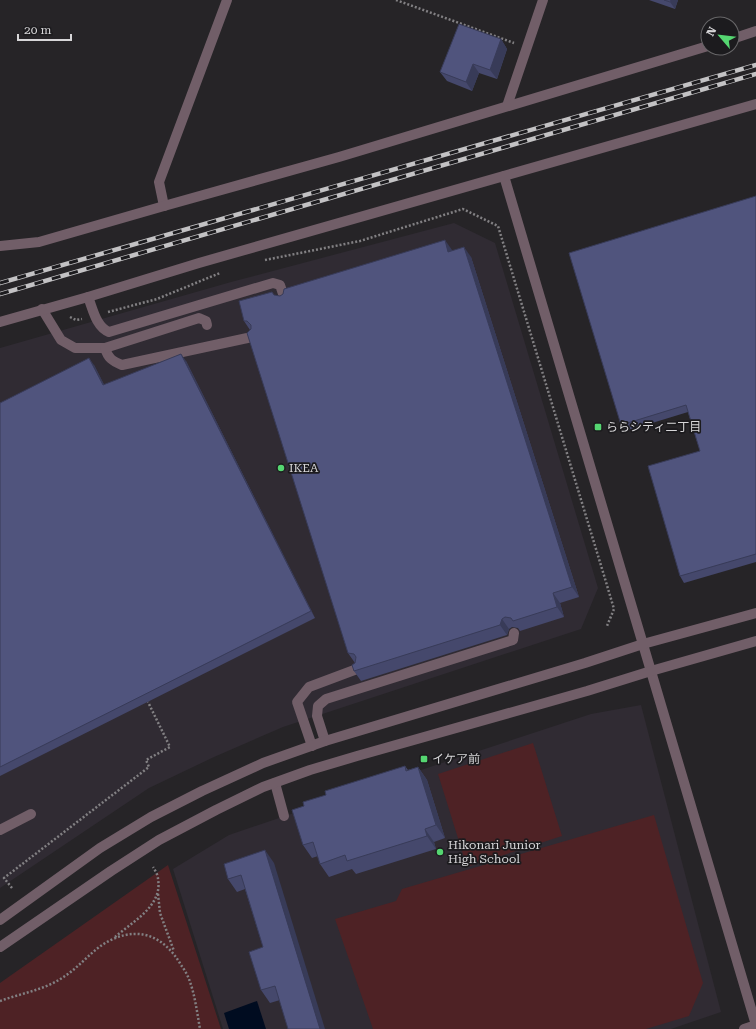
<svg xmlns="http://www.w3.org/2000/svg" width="756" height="1029" font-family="'Roboto Serif','Noto Sans JP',serif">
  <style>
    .built { fill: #302b33 }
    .green { fill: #4e2225 }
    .water { fill: #000c20 }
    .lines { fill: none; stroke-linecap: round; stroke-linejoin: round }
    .path { stroke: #828083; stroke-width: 2.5; stroke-dasharray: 2 2; stroke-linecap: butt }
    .minor { stroke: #715e68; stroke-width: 10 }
    .rail-casing { stroke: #c3c2c4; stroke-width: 4.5 }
    .rail { stroke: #1c1b1e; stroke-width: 3; stroke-dasharray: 9; stroke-linecap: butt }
    .wall { fill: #45486c }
    .shaded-wall { fill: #383b58 }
    .building { fill: #50547d; stroke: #383b58 }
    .poi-dot { fill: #55d671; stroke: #1c1b1e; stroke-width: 1.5 }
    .labels { text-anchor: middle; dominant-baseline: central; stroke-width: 3.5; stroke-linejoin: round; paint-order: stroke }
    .poi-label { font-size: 12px; fill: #d7d6d8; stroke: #1c1b1e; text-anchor: start }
  </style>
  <rect width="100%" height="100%" fill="#262427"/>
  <g class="built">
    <polygon points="454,223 495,243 598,588 581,629 283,727 214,757 149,788 0,888 0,348 231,282"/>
    <polygon points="641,705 721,1012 671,1029 223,1029 173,869 229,835 433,766 591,714"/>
  </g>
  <g class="green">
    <polygon points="533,743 562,836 467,867 438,774"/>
    <polygon points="654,815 703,983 689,1016 646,1029 373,1029 335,919 396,901 402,889"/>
    <polygon points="168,865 221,1029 0,1029 0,983"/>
  </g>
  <polygon class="water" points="257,1001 266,1029 229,1029 224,1013"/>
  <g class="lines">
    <g class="path">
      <polyline points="396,0 514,43"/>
      <polyline points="265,260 360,241 463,209 498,226 606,582 614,609 607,626"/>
      <polyline points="108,312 157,299 220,273"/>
      <polyline points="70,317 76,320 82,319"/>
      <polyline points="12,888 4,878 149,767 146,760 170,747 148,702"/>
      <polyline points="158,894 160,913 174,951"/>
      <path d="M115,937C132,922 163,906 158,879C158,875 155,870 153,867"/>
      <path d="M0,1001C22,993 45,990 65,976C82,965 94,947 113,939C143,926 166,939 181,965C184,969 187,974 189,979C195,995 197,1012 200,1029"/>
    </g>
    <g class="minor">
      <polyline points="732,39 756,31"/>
      <polyline points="507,106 543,0"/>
      <polyline points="504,176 756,1025 744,1029"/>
      <polyline points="164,206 159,182 227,0"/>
      <polyline points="0,246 39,242 164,206 339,157 708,46"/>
      <path d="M88,297C93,309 96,327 109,332L273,283L280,285L285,300"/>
      <path d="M42,309L61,340L75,348H105C108,358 112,361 122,365L252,337"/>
      <polyline points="0,322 88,297 199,263 756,104"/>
      <polyline points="105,348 199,318 206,321 207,325"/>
      <polyline points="325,741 317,716 318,706 326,699 513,640 514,633"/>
      <polyline points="312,746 297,702 309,687 357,669"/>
      <polyline points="275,783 284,816"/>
      <polyline points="0,830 31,814"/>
      <polyline points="0,920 100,848 151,817 202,791 263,763 325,741 585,663 643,644 756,613"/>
      <polyline points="0,947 111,871 159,840 216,810 263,787 310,770 357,756 587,691 651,671 756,641"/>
    </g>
    <g class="rail-casing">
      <g id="rail">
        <polyline points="0,283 756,65"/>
        <polyline points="0,294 756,74"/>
      </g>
    </g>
    <use href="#rail" class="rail"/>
  </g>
  <g class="wall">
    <polygon points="649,0 678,0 675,9"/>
    <polygon points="501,39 507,49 497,79 479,73 472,91 447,81 440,72"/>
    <polygon points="756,196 756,562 684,583 680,576 700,451 688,412 626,431 621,425"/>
    <polygon points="452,250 452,251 471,257 579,597 560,603 564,617 520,631 518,628 512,627 509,629 507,635 361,681 354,671 355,663 348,653 250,330 244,321 274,295 280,296"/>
    <polygon points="186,361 315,618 0,776 0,403 94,365 104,385"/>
    <polygon points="405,766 408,770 418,767 427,780 445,838 434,842 436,849 356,874 352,869 329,877 320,864 318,856 312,858 303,845 304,806 326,795"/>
    <polygon points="274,863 280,1000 270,1003 261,990 263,947 245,889 237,892 228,879"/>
  </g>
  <g class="shaded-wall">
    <polygon points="671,0 678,0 675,9 670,2"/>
    <polygon points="501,39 507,49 497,79 490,70"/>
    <polygon points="473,64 479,73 472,91 466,82"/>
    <polygon points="445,240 452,250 455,262 448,252"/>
    <polygon points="464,247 471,257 579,597 572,587"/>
    <polygon points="181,354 186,361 315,618 311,611"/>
    <polygon points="89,358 94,365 108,392 103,385"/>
    <polygon points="553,593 560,603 564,617 557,607"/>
    <polygon points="502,619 509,629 507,635 500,625"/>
    <polygon points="418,767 427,780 445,838 436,825"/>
    <polygon points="425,829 434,842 436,849 427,836"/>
    <polygon points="265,850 274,863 325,1029 320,1029"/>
  </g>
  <g class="building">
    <polygon points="664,0 671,0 670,2"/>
    <polygon points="459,24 501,39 490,70 473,64 466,82 440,72"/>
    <polygon points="756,196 756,554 680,576 648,466 700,451 686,405 621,425 569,253"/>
    <polygon points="445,240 448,252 464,247 572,587 553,593 557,607 513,621 511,618 505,617 502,619 500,625 354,671 352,665 355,663 356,657 354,654 348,653 247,333 251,329 251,325 247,321 244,321 239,301 272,292 274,295 280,296 283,294 284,289"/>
    <polygon points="181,354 311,611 0,767 0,403 89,358 103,385"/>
    <polygon points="405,766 406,771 418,767 436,825 425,829 427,836 347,861 345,855 320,864 313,842 303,845 292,810 304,806 303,802 326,795 325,791"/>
    <polygon points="265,850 320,1029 288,1029 275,986 261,990 249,952 263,947 241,875 228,879 224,864"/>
  </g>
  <g class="poi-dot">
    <rect x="594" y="423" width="8" height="8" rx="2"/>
    <circle cx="281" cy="468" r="4"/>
    <rect x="420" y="755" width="8" height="8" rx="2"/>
    <circle cx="440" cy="852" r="4"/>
  </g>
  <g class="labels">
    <g class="poi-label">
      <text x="606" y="427">ららシティ二丁目</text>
      <text x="289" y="468">IKEA</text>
      <text x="432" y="759">イケア前</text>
      <text x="448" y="845">Hikonari Junior<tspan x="448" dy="14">High School</tspan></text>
    </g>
  </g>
  <g transform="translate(720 36) rotate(298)"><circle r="19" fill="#1c1b1e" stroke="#676668"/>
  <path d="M0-3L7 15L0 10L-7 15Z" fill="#55d671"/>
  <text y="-6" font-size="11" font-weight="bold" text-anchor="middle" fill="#d7d6d8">N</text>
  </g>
  <path d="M18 34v6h53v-6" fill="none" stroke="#d7d6d8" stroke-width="2"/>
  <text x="24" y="34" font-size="12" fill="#d7d6d8" stroke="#1c1b1e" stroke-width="3" paint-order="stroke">20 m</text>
</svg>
